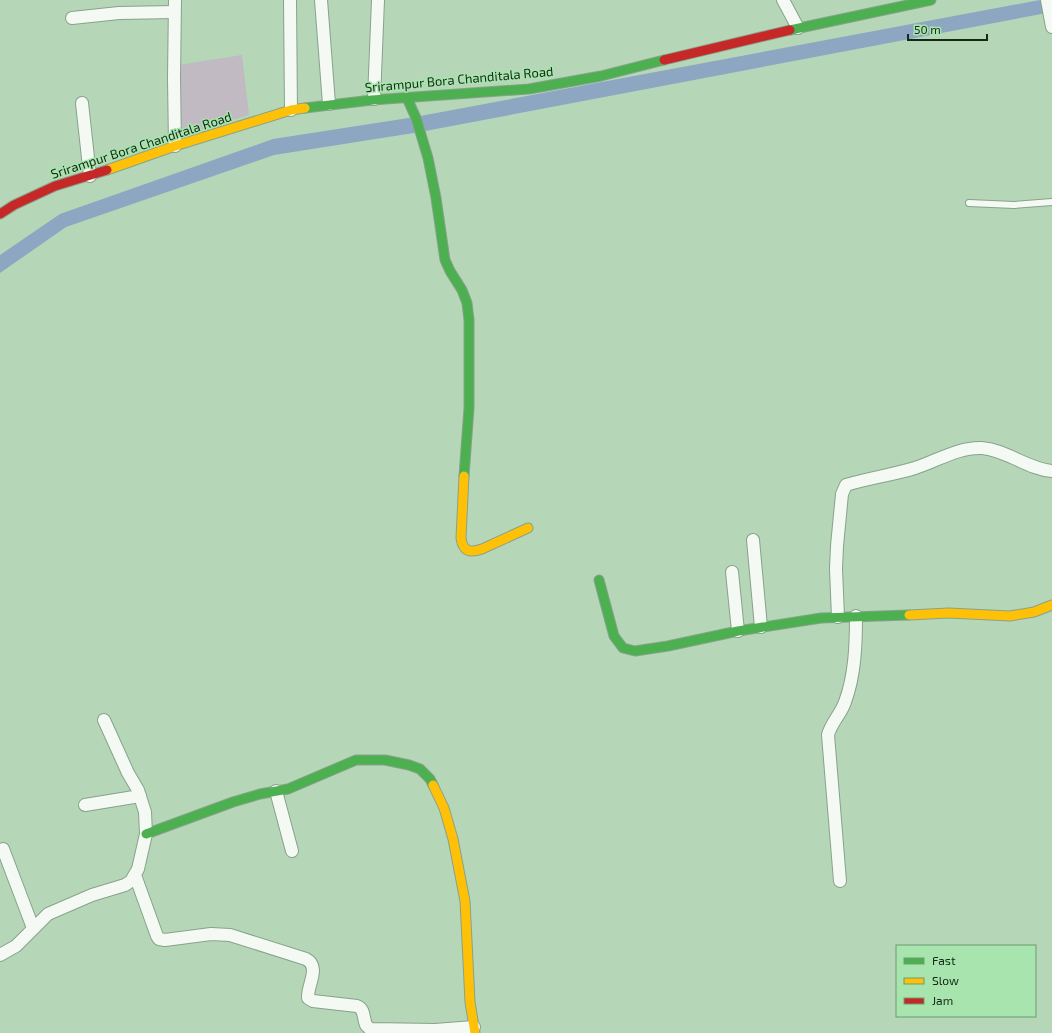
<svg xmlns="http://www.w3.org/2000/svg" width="1052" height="1033" font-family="'Exo 2',sans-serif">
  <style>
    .green { fill: #c1bac2 }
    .water { fill: #8da6c1 }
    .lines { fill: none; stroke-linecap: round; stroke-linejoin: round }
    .lane-casing { stroke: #88a28b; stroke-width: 8 }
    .street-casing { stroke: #88a28b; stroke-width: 14 }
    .fast-casing { stroke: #88a28b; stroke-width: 11 }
    .slow-casing { stroke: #88a28b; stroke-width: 11 }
    .jam-casing { stroke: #88a28b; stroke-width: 11 }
    .lane { stroke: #f4f9f4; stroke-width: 6 }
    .street { stroke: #f4f9f4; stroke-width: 12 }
    .fast { stroke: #4caf50; stroke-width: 9 }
    .slow { stroke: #ffc107; stroke-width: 9 }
    .jam { stroke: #c62828; stroke-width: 9 }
    .labels { text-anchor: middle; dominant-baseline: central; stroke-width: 3; stroke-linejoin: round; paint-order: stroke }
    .street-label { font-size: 13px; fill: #132a16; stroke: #a8e4ad }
  </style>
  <rect width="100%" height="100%" fill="#b6d6b8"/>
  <polygon class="green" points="242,55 249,115 183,135 179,103 178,65"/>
  <polygon class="water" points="1040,0 1052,0 1052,12 420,132 274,155 66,227 0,273 0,255 60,214 273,139 415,117"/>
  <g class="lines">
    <g class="lane-casing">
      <polyline id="lane" points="969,203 1014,205 1052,202"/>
    </g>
    <g class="street-casing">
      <g id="street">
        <polyline points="175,0 174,78 175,146"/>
        <polyline points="290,0 291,110"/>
        <polyline points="321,0 329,104"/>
        <polyline points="783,0 798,28"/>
        <polyline points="1047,0 1052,27"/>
        <polyline points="72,18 119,13 174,12"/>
        <polyline points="374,99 378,0"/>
        <polyline points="82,103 90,176"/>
        <polyline points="753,540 761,627"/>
        <polyline points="732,572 738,631"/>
        <path d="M838,617L836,569L837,546L842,494L846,485C869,478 892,475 915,468C937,461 958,447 982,448C1007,450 1027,469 1052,471"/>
        <polyline points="276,791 292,851"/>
        <polyline points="85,805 140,796"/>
        <polyline points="3,849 33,928"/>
        <path d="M135,875L157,936L159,939L165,940L211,934L230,935L306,959C321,967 307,985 308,998L313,1001L357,1006C365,1009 363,1018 366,1025L370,1029L435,1030L474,1027"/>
        <path d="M840,881L828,735C831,723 841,714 845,702C855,675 856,645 856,616"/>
        <polyline points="0,955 16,946 48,914 92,895 125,885 131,881 138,869 146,834 145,812 138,790 128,773 104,720"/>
      </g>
    </g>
    <g class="fast-casing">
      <g id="fast">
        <polyline points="790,30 931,0"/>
        <polyline points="407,98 416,118 428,158 436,198 445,260 450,271 462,290 467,303 469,320 469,408 464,476"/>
        <polyline points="305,108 372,100 529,89 601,76 664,60"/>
        <polyline points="599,580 614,636 623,648 635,651 668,646 738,631 821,618 909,615"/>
        <polyline points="146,834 233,802 260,794 288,789 356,760 385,760 409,765 420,769 430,779 433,785"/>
      </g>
    </g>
    <g class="slow-casing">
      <g id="slow">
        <polyline points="107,170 175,146 291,110 305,108"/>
        <path d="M464,476L461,538C463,552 470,553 482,549L528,528"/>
        <polyline points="909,615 949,613 1010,616 1034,612 1052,605"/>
        <polyline points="433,785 444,808 453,839 465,901 470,1002 475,1033"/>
      </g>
    </g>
    <g class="jam-casing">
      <g id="jam">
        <polyline points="664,60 790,30"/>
        <polyline points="0,214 14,205 55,186 107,170"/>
      </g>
    </g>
    <use href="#lane" class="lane"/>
    <use href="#street" class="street"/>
    <use href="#fast" class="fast"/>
    <use href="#slow" class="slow"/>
    <use href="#jam" class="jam"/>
  </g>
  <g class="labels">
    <g class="street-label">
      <text transform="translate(459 79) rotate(-5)">Srirampur Bora Chanditala Road</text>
      <text transform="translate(141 145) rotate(-18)">Srirampur Bora Chanditala Road</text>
    </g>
  </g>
  <rect x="896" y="945" width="140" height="72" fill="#a8e4ad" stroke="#6c9a71"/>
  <rect x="904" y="958" width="20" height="6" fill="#4caf50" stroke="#6c9a71"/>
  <text x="932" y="965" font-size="12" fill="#132a16">Fast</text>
  <rect x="904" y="978" width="20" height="6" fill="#ffc107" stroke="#6c9a71"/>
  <text x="932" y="985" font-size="12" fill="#132a16">Slow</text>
  <rect x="904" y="998" width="20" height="6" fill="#c62828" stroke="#6c9a71"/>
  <text x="932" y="1005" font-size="12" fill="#132a16">Jam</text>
  <path d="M908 34v6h79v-6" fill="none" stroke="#132a16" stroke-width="2"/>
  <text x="914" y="34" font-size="12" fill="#132a16" stroke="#a8e4ad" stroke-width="3" paint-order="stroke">50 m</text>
</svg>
